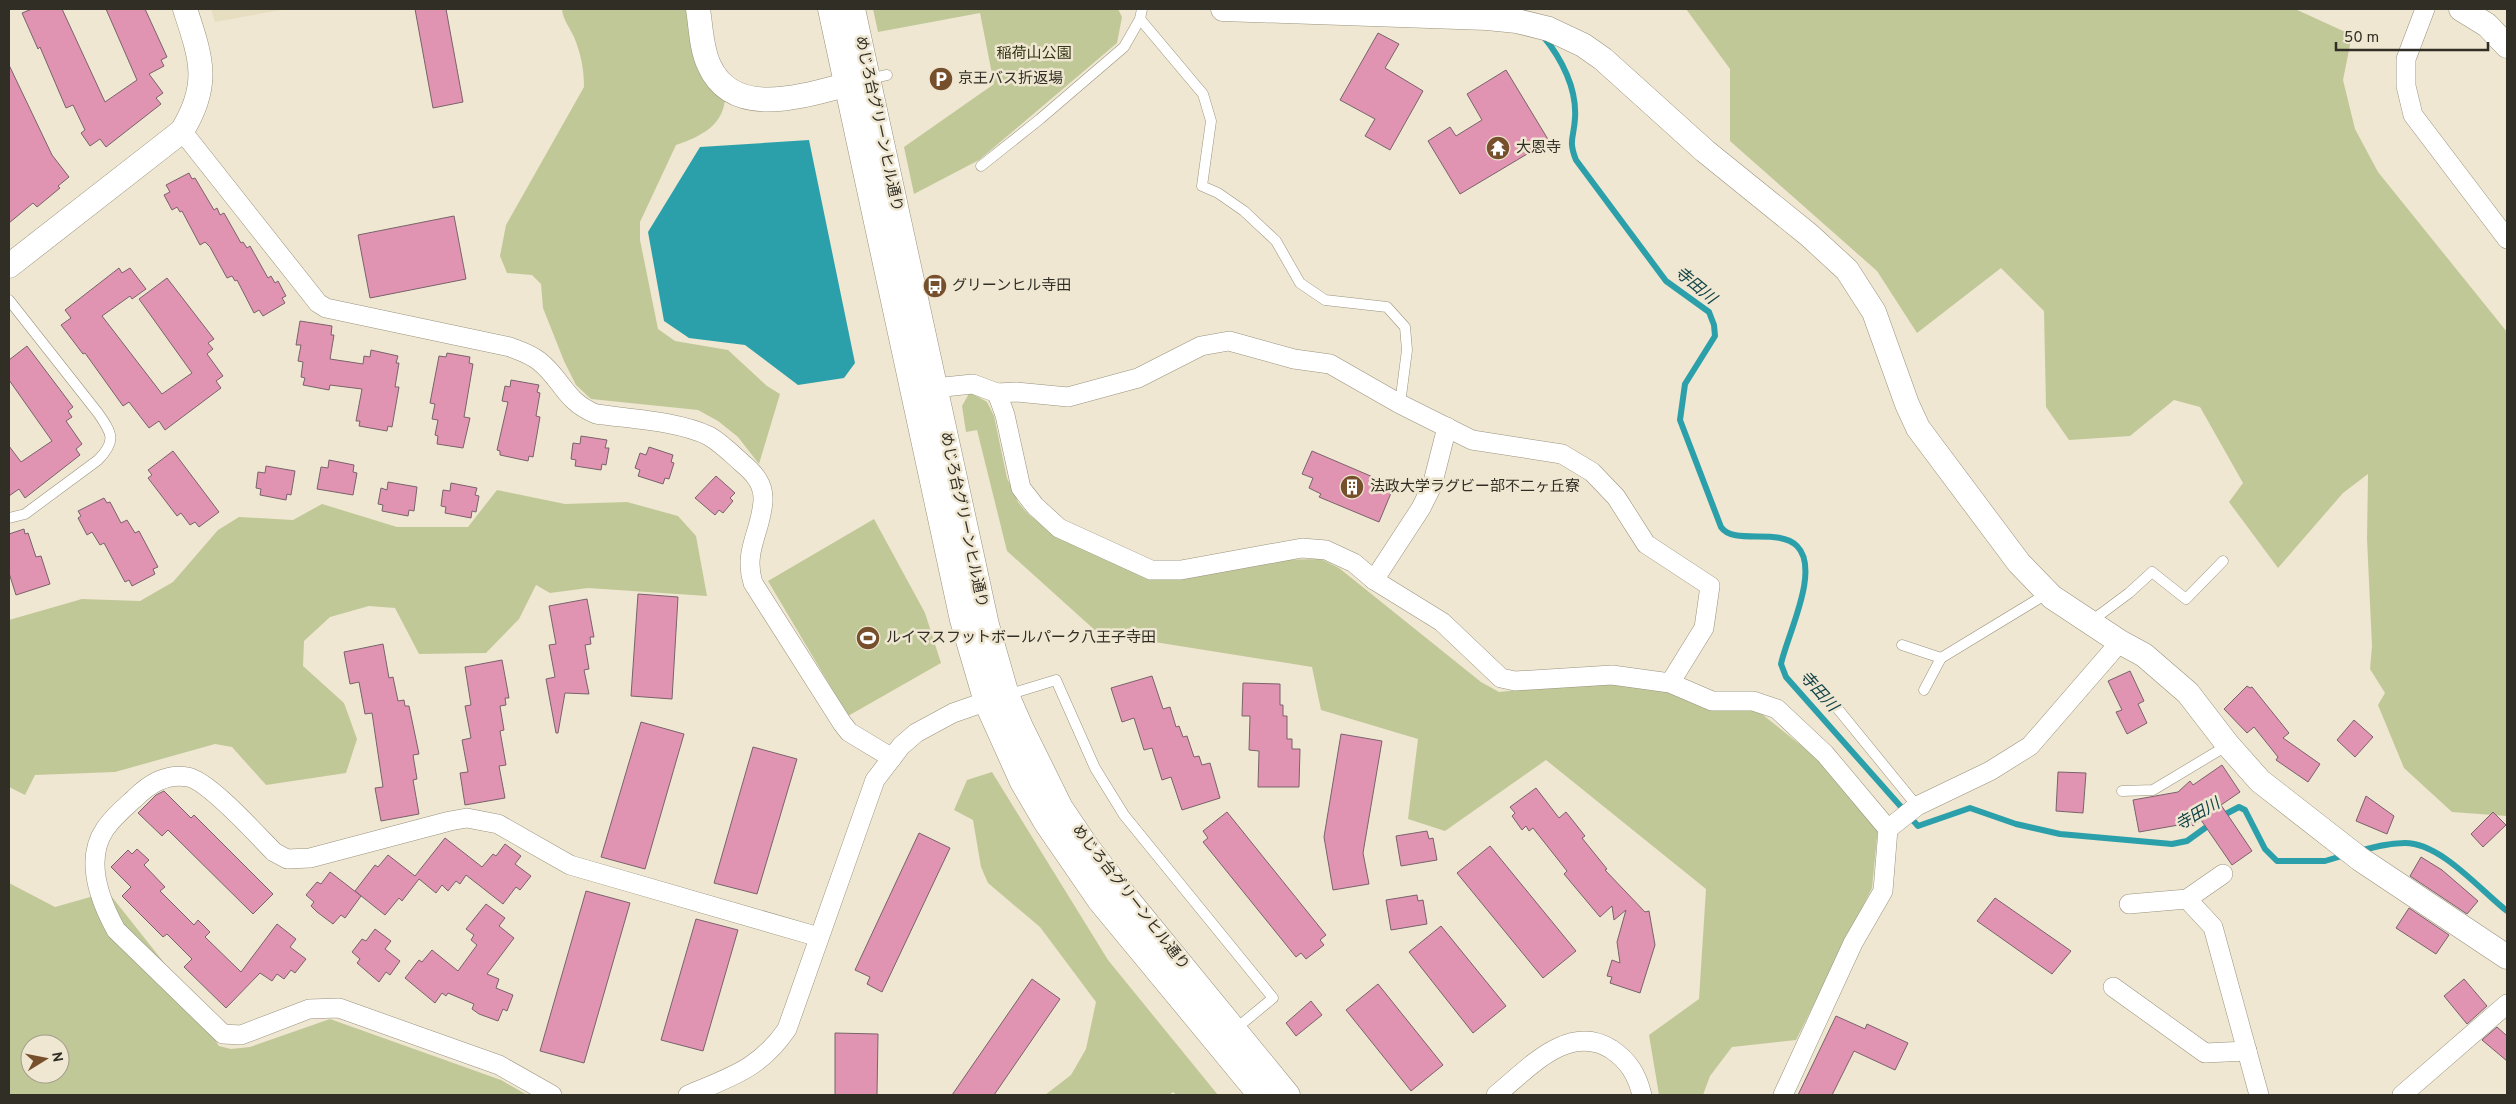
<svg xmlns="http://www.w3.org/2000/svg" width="2516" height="1104" font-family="Overpass,'Noto Sans JP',sans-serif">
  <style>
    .built { fill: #e7ddc0 }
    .green { fill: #c1c898; fill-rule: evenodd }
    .water { fill: #2ba0aa }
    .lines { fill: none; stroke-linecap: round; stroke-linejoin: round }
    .stream { stroke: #2ba0aa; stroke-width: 6 }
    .building { fill: #e194b2; stroke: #79636b }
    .service-casing { stroke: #99927d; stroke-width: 11 }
    .minor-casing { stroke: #99927d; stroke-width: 20 }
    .tertiary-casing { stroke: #99927d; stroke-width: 25 }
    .service { stroke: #fff; stroke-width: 10 }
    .minor { stroke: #fff; stroke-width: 19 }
    .tertiary { stroke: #fff; stroke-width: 24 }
    .labels { text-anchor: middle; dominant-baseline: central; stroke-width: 5; stroke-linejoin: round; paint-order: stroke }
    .park-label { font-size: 15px; fill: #333615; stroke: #efe7d1 }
    .poi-label { font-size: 15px; fill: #312e26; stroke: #efe7d1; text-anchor: start }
    .street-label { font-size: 15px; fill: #312e26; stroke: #efe7d1 }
    .water-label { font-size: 16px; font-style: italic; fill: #114348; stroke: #efe7d1 }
  </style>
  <rect width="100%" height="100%" fill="#efe7d1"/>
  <polygon class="built" points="211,9 286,9 215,22"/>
  <g class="green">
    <path d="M562,9H689L725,100C722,127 699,137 676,145L640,222V240L658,329L675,341L728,350L767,386L780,394L759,464L738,437L718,421L698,410L591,399L576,385L564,361L543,308L541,284L532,275L507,273L500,256L506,225L584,87C584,69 581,54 574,37C570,28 563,20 562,9Z"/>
    <polygon points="873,9 1118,9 1122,17 1117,43 979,160 914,194 904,147 994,84 980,13 878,32"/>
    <polygon points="1686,9 2295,9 2352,35 2343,80 2355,129 2378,172 2507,332 2507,816 2452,812 2404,768 2378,705 2385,693 2370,669 2372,646 2367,539 2368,474 2343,493 2278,568 2229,502 2243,483 2200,407 2174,400 2130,436 2069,440 2046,407 2044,311 2001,268 1917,333 1877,271 1730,141 1730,69"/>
    <polygon points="970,392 987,402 994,416 1007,478 1018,502 1027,513 1056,536 1156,579 1271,560 1321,559 1339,568 1481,682 1499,692 1601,682 1661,688 1758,711 1823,763 1878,827 1872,888 1796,1040 1732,1047 1710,1076 1703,1095 1659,1095 1649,1035 1699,999 1706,889 1546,760 1445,831 1408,819 1418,739 1321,710 1312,667 1098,633 1007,551 977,430 966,432 962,406"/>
    <polygon points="497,490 565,504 627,502 678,516 696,536 707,596 588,588 550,593 536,585 519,619 486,653 419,654 395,608 369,606 330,617 304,641 303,666 344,703 357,739 346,773 266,785 232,747 215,744 115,772 35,775 25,795 9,787 9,620 82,599 140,601 173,582 218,530 239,517 293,520 322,504 397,527 468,527"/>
    <polygon points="874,519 925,613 941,663 848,716 768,581"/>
    <polygon points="992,772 1108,960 1218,1095 1177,1095 1173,1092 1169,1095 1045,1095 1071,1075 1086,1049 1096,1002 1040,927 988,883 981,867 973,820 954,810 967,780"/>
    <path d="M9,883L55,907L108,892L173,974L219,1046L231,1049L250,1047L330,1019L501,1080L527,1095H9ZM30,1044H60V1074H30Z"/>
  </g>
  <polygon class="water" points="809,140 855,363 844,378 798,385 745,345 689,338 664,321 648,232 700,147"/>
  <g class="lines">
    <g class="stream">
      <path d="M1543,36C1562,59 1577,89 1575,118C1574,138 1568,140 1576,160L1666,281L1709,312L1714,325L1715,336L1685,384L1680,420L1721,527C1734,546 1778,527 1797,546C1821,570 1787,635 1781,664L1786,677L1918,826L1970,808L2016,824L2060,834L2172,844L2187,841L2212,823"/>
      <polyline points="2220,817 2239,807 2245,810 2265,849 2277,861 2325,861 2345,855"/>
      <path d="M2359,851C2374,847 2389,843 2405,843C2441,843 2480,890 2507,911"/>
    </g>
  </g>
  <g class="building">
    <polygon points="32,9 62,9 105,102 137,80 106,9 145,9 167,57 161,60 164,66 149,74 163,93 156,98 161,104 106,147 100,139 90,146 81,133 85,130 73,105 66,108 40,47 38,49 22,13"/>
    <polygon points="415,9 446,9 463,102 433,108"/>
    <polygon points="1378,33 1399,44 1385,68 1423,91 1390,150 1365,136 1375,119 1340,100"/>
    <polygon points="9,65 52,155 69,177 58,186 60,188 37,207 33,203 9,223"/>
    <polygon points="1506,70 1549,141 1460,194 1428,141 1450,127 1456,136 1482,120 1467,94"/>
    <polygon points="189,173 192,179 195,178 214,210 217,208 220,215 224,213 241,243 243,242 247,248 250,246 268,278 271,276 275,283 278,281 286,296 282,298 285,303 263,316 259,310 254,313 237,280 235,281 232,276 227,278 210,247 205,242 200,245 182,211 180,212 177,207 172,210 164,195 170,192 166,185"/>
    <polygon points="454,216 466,279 370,298 358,235"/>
    <polygon points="119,268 122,273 130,268 146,289 132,299 130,296 102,316 162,394 192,373 139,299 167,278 214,339 208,343 213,349 207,354 223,376 216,381 221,388 165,430 159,421 149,428 129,402 123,406 85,353 83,354 61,325 71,318 65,310"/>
    <polygon points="300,321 332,326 331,335 334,335 330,359 363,364 364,356 370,357 371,350 398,356 396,363 399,363 395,387 399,387 392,427 388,426 387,431 359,426 360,421 356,421 362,389 330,385 329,390 303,385 305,378 301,377 303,362 298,361 301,345 296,345"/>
    <polygon points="27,346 73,407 68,411 72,417 66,421 82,444 76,449 80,455 25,498 19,489 9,496 9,446 21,462 52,441 9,380 9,360"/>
    <polygon points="447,353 470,357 469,363 473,364 464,417 470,418 463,448 437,444 438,436 435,435 438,420 432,419 435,404 430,403 439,356 446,357"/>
    <polygon points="511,380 539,385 537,392 540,393 536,416 540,417 533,457 529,456 528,461 500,455 500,451 497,450 508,402 502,401 505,386 510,387"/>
    <polygon points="581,436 607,440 605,448 609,448 606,465 602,464 601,470 575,466 576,460 571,459 573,443 580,444"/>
    <polygon points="649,447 673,455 671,462 674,463 669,479 665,478 663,484 638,476 640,470 635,468 640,453 646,455"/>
    <polygon points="173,451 219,512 199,527 195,522 190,525 181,513 177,516 148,478 152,475 148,470"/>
    <polygon points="1312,451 1394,486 1379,522 1319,497 1321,494 1309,488 1313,478 1302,474"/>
    <polygon points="329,460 354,465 353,472 357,473 353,495 317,489 321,467 328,468"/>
    <polygon points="266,466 295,471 291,495 287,494 286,500 260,495 261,489 256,488 258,472 265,473"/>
    <polygon points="716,476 735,493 730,498 733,501 723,513 719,510 715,515 695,498"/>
    <polygon points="388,482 417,487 414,511 409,510 408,516 382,511 383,505 378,504 381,488 387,490"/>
    <polygon points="451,483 477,488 475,495 479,496 476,512 472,511 471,518 445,513 446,507 441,506 443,490 450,491"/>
    <polygon points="104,498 107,503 110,502 121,523 127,520 135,533 139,531 158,567 153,569 155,574 132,586 129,580 125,582 104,543 100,545 92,532 87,535 78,518 81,516 78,511"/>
    <polygon points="24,529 25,534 28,533 36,557 41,556 50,584 16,595 9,573 9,534"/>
    <polygon points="638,594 678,597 672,699 631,696"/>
    <polygon points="587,599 594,637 590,637 591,644 585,645 589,669 584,670 589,694 565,693 558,733 556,733 546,679 555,677 549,645 556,644 549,606"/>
    <polygon points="383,644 389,678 393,677 398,701 404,700 405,706 409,706 419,754 413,755 417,779 413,780 419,814 381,821 375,788 383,787 372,713 365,714 359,682 350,684 344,652"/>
    <polygon points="502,660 509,698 505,698 506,705 500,706 504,730 500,731 506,765 499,766 505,798 465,805 460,773 468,772 462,740 471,738 465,706 471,705 465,667"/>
    <polygon points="2130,671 2144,701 2138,704 2147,723 2127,734 2116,712 2122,710 2108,681"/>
    <polygon points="1152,676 1163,709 1170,707 1176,727 1179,726 1183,737 1187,736 1194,757 1199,756 1202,765 1210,763 1220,798 1182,810 1171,777 1162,780 1152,748 1144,750 1134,718 1122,722 1111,688"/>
    <polygon points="1243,683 1280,684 1280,705 1283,705 1283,716 1287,716 1287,739 1292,739 1292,749 1300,749 1299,787 1258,787 1259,751 1249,750 1250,716 1242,716"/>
    <polygon points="2247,686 2250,688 2252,687 2289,733 2283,738 2320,764 2308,782 2276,760 2278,757 2254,727 2247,733 2224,709"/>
    <polygon points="2354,720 2373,737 2355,757 2337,740"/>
    <polygon points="641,722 684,734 645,869 601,857"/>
    <polygon points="1341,734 1382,741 1363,853 1369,884 1333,890 1324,837"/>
    <polygon points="753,747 797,759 757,894 714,883"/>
    <polygon points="2222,765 2240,792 2221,805 2252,851 2232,865 2201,820 2193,826 2190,823 2139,832 2133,800 2178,792 2190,781 2193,785"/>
    <polygon points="2058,772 2086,773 2083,813 2056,811"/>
    <polygon points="1536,788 1559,818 1566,812 1585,836 1582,838 1607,869 1605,870 1645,912 1649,911 1655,945 1640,993 1610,983 1612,977 1607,976 1612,960 1620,963 1617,942 1626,910 1614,920 1612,906 1600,917 1564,874 1567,871 1533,828 1529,831 1526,826 1522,830 1512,816 1515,813 1510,807"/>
    <polygon points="164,791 191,818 194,815 273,894 253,914 168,830 162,836 138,813 156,795"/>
    <polygon points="2366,796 2394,816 2387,834 2356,821"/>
    <polygon points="1227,812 1326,935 1320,940 1324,945 1306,959 1301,953 1296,957 1203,842 1208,838 1203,831"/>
    <polygon points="2493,812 2506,825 2483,847 2471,834"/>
    <polygon points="1427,831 1429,839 1433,838 1437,860 1401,866 1396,836"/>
    <polygon points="919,833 950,848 882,992 867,984 870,977 855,970"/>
    <polygon points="445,838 482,867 493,854 496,856 505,844 521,856 515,864 531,876 520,890 516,887 503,904 466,875 460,884 456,881 448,891 442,885 436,893 419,879 402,901 399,898 385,915 355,891 375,865 378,867 388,855 415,876"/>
    <polygon points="1490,846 1576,951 1543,978 1457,873"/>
    <polygon points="137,849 149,860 144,865 165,887 160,891 194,925 198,920 210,932 205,937 241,972 277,924 296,939 290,947 306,959 295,973 291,970 284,979 277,974 272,981 260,973 226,1008 184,967 192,959 167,934 163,937 122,896 131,887 111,867 128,850 132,854"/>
    <polygon points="2421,857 2442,870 2478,901 2467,914 2410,876"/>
    <polygon points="330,872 361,896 345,918 341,915 333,924 317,912 311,906 314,902 306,895 317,882 321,884"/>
    <polygon points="586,891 630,903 584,1063 540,1051"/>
    <polygon points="1417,895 1418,901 1423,900 1427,924 1391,930 1386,900"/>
    <polygon points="1995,898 2071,951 2052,974 1977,921"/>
    <polygon points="486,904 505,918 499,926 514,938 487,974 499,979 496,988 513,995 507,1011 503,1009 498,1021 479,1014 472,1009 474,1004 448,993 446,996 442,993 435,1003 405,978 419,960 422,962 432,950 458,971 477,945 471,940 474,935 466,929"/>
    <polygon points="2409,908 2449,935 2436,954 2396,928"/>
    <polygon points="696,919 738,930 703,1051 661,1040"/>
    <polygon points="1441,926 1506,1006 1473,1033 1409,952"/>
    <polygon points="375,929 391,941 385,949 400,961 390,975 386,972 379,982 357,963 360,959 352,952 362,939 366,941"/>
    <polygon points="1032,979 1060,999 994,1095 952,1095"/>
    <polygon points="2464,979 2487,1006 2467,1024 2444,996"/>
    <polygon points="1378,984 1443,1065 1411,1091 1346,1010"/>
    <polygon points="1311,1001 1322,1015 1296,1036 1286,1023"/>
    <polygon points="1836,1016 1865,1029 1867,1024 1908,1043 1895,1070 1854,1051 1832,1095 1798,1095"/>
    <polygon points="2497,1027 2507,1036 2507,1061 2482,1040"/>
    <polygon points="835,1033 878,1034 877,1095 835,1095"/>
  </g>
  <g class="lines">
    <g class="service-casing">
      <g id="service">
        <polyline points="1140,19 1203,94 1211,121 1202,186 1218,193 1244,211 1276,241 1300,283 1325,300 1387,307 1405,327 1407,350 1400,404"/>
        <polyline points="868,79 887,75"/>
        <polyline points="981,166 1040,119 1124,47 1140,19 1142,9"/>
        <path d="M9,300L98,413C112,433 117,441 98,460L25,514L9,518"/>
        <polyline points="2090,622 2129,593 2152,572 2186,599 2223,561"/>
        <polyline points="1902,645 1941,658 2048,593"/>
        <polyline points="1924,690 1941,658"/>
        <polyline points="1007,695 1056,680 1095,768 1124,815 1273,998 1233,1031"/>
        <polyline points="1833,703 1917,806"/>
        <polyline points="2122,791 2153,790 2228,745"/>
      </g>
    </g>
    <g class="minor-casing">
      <g id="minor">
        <polyline points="2425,9 2406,59 2406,86 2413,115 2507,239"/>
        <path d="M182,131L318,303L326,308L510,347C520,351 530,354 539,361C563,380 564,401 596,414C631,419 678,421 709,436C721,443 731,453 742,463C754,473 764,484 763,501C761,532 743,551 753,583L842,723L849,732L892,758"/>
        <polyline points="924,389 973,384 997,393 1005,415 1021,488 1035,506 1059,528 1151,570 1181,570 1302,548 1326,550 1354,563 1374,580 1442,622 1501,678 1515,681 1612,675 1670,683 1712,701 1753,701 1777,709 1825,754 1888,829"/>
        <polyline points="997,393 1016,392 1068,397 1138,378 1201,346 1229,341 1294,359 1330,364 1400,404 1472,440 1562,454 1592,472 1616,497 1646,544 1710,586 1704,628 1670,683"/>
        <polyline points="1374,580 1421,508 1432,486 1447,427"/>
        <polyline points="2187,899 2213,927 2259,1095"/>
        <polyline points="2129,904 2187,899 2223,874"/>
        <polyline points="2113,987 2205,1053 2247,1051"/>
        <path d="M552,1095L499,1065L339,1008L309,1009L241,1035L223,1034L116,930C100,901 84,860 105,829C113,817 124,808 134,799C149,784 166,773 188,777C209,781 257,835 274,852L287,859L310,858L450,821L467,818L498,824L570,865L819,937"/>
        <path d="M688,1095C730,1077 760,1069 787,1029L875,780L901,746L916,733L953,713L999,697"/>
        <path d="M1496,1095C1527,1070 1568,1022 1611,1049C1629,1061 1637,1075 1642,1095"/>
        <polyline points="1783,1095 1853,943 1883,891 1888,829 1917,806 1990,771 2030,746 2120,642"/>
        <polyline points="2402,1095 2507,1004"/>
      </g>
    </g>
    <g class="tertiary-casing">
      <g id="tertiary">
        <path d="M698,9C701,27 701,48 709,65C735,124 814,92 861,81"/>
        <polyline points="830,9 962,620 986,702 1022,782 1046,823 1099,900 1260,1095"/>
        <polyline points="853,9 987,625 1007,695 1021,727 1061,808 1086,845 1117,886 1288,1095"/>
        <polyline points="1223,9 1487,18 1517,21 1549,29 1583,45 1603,59 1705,151 1809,235 1847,270 1874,312 1907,404 1918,428 2019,563 2052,597 2120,642 2144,655 2188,693 2228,745 2260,781 2360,859 2507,957"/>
        <polyline points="2461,9 2487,25 2507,46"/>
        <path d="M9,266L182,131C211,84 201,58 185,9"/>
      </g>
    </g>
    <use href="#service" class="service"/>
    <use href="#minor" class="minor"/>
    <use href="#tertiary" class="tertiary"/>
  </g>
  <defs>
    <g id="parking-disc" transform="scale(1.25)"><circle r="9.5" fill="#76502c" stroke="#efe7d1"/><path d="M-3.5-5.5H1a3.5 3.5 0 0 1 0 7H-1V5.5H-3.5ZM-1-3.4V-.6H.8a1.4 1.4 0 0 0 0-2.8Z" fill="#fff"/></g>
    <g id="temple-disc" transform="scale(1.25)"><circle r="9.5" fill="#76502c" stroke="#efe7d1"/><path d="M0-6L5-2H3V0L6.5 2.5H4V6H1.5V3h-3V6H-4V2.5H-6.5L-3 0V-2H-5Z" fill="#fff"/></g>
    <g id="bus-disc" transform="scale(1.25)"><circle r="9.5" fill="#76502c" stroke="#efe7d1"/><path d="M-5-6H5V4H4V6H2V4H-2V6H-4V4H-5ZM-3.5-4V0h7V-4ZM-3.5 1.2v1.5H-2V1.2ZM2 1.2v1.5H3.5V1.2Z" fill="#fff"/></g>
    <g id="building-disc" transform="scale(1.25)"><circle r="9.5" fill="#76502c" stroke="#efe7d1"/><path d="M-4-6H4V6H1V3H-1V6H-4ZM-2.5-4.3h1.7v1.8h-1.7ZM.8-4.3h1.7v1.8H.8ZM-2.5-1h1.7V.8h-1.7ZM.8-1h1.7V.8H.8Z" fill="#fff"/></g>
    <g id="stadium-disc" transform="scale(1.25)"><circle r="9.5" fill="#76502c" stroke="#efe7d1"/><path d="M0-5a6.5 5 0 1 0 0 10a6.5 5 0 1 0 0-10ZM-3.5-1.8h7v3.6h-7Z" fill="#fff"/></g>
  </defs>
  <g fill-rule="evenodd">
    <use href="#parking-disc" x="941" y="79"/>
    <use href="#temple-disc" x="1498" y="148"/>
    <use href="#bus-disc" x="935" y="286"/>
    <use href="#building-disc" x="1352" y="487"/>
    <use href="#stadium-disc" x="868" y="638"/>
  </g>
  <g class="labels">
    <g class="park-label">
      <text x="1034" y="54">稲荷山公園</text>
    </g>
    <g class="poi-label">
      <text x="958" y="79">京王バス折返場</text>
      <text x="1516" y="148">大恩寺</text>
      <text x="952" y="286">グリーンヒル寺田</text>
      <text x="1370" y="487">法政大学ラグビー部不二ヶ丘寮</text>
      <text x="886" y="638">ルイマスフットボールパーク八王子寺田</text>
    </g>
    <g class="street-label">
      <text transform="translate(878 124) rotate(78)">めじろ台グリーンヒル通り</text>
      <text transform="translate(963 520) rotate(78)">めじろ台グリーンヒル通り</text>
      <text transform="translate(1130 898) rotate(52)">めじろ台グリーンヒル通り</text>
    </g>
    <g class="water-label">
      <text transform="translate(1695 286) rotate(40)">寺田川</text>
      <text transform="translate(1818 692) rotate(48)">寺田川</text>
      <text transform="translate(2198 815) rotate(-30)">寺田川</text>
    </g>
  </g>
  <rect width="2516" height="1104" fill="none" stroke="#312e26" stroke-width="20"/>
  <g transform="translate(45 1059) rotate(80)"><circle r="24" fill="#efe7d1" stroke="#a39d8d"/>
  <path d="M0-4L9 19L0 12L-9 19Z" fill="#76502c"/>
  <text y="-8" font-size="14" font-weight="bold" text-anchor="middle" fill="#312e26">N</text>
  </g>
  <path d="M2336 42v8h152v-8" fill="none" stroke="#312e26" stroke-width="2.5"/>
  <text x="2344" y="42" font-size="15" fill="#312e26" stroke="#efe7d1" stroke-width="4" paint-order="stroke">50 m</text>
</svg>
